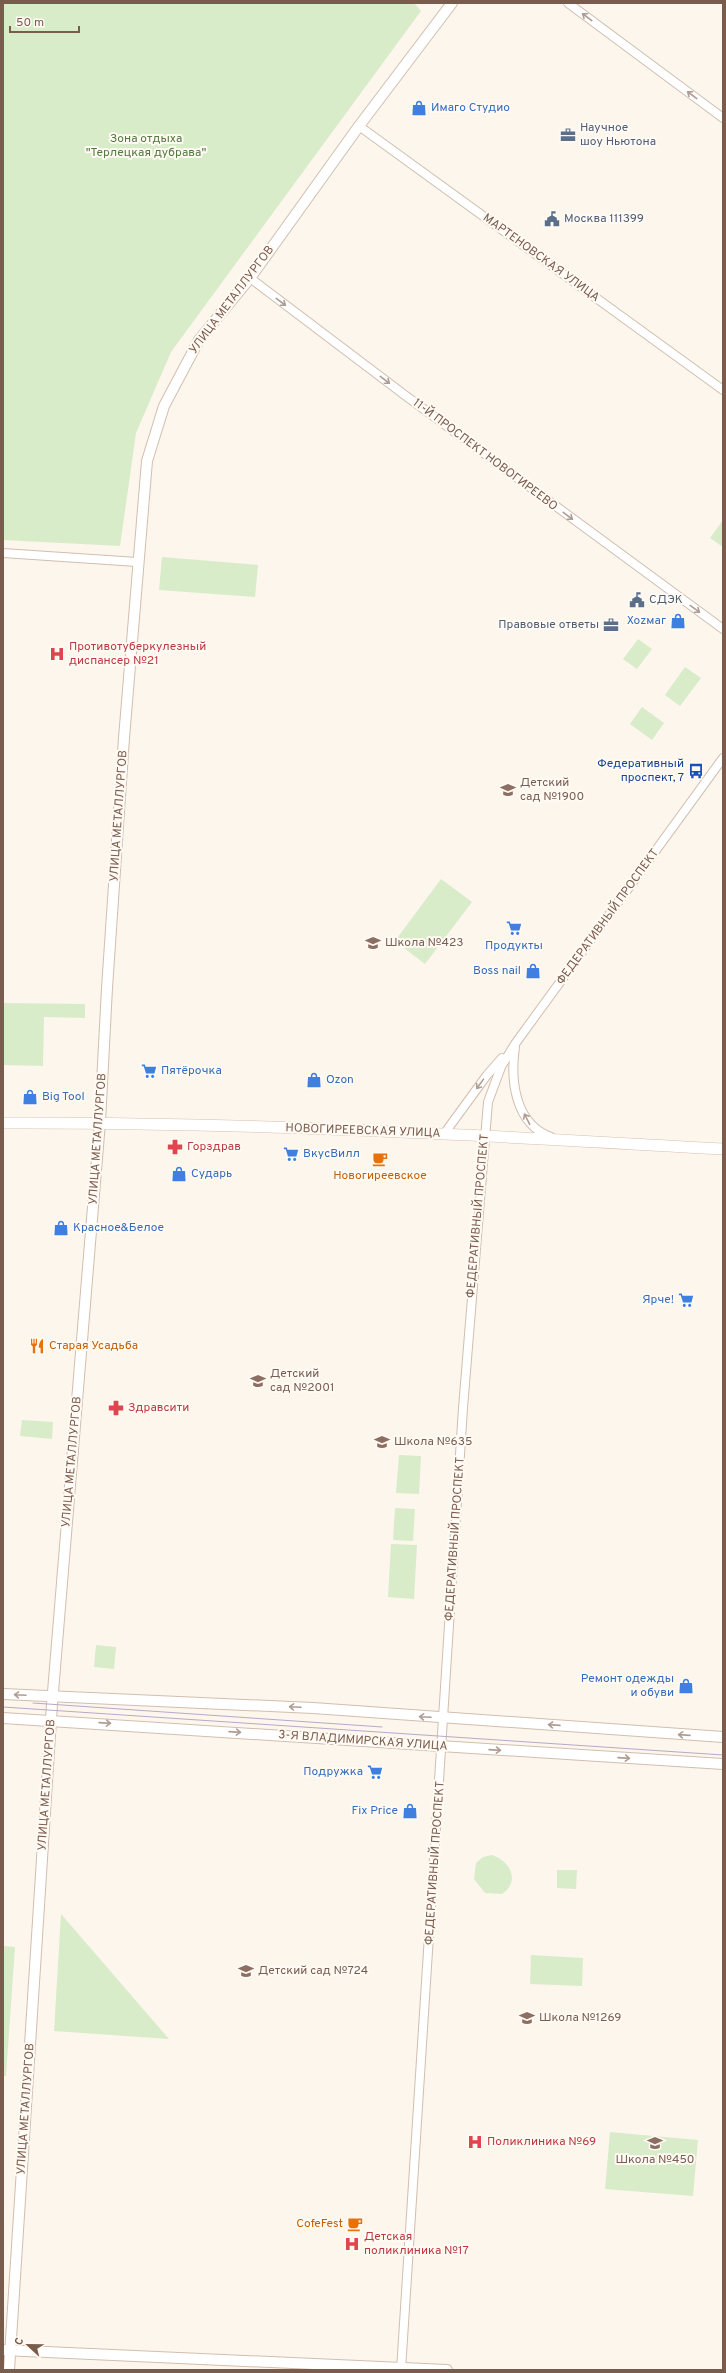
<svg xmlns="http://www.w3.org/2000/svg" width="726" height="2373" font-family="Overpass,sans-serif">
  <style>
    .green { fill: #d8ecc9 }
    .lines { fill: none; stroke-linecap: round; stroke-linejoin: round }
    .minor-casing { stroke: #d1beb0; stroke-width: 10 }
    .tertiary-casing { stroke: #d1beb0; stroke-width: 12 }
    .secondary-casing { stroke: #d6c0b0; stroke-width: 12 }
    .minor { stroke: #fff; stroke-width: 8 }
    .tertiary { stroke: #fff; stroke-width: 10 }
    .secondary { stroke: #fff; stroke-width: 11 }
    .tram { stroke: #b9a8c9; stroke-width: 1 }
    .oneway { stroke: #af9d94 }
    .labels { text-anchor: middle; dominant-baseline: central; stroke-width: 4; stroke-linejoin: round; paint-order: stroke }
    .shop-label { font-size: 12px; fill: #366cbe; stroke: #fffaf3; text-anchor: start }
    .service-label { font-size: 12px; fill: #4e5e75; stroke: #fffaf3; text-anchor: start }
    .park-label { font-size: 12px; fill: #537a41; stroke: #fffaf3 }
    .street-label { font-size: 12px; fill: #7a5c4d; stroke: #fffaf3 }
    .health-label { font-size: 12px; fill: #be3a42; stroke: #fffaf3; text-anchor: start }
    .transit-label { font-size: 12px; fill: #164399; stroke: #fffaf3; text-anchor: end }
    .education-label { font-size: 12px; fill: #785e54; stroke: #fffaf3; text-anchor: start }
    .food-label { font-size: 12px; fill: #c56008; stroke: #fffaf3 }
  </style>
  <rect width="100%" height="100%" fill="#fdf6ec"/>
  <g class="green">
    <polygon points="3,3 414,3 421,11 171,352 136,433 120,546 3,540"/>
    <polygon points="723,520 723,547 710,538"/>
    <polygon points="162,557 258,565 255,597 159,590"/>
    <polygon points="638,639 652,649 637,669 623,659"/>
    <polygon points="685,667 701,678 680,706 665,695"/>
    <polygon points="642,707 664,723 652,740 630,724"/>
    <polygon points="441,879 472,902 425,964 395,941"/>
    <polygon points="3,1003 85,1004 85,1018 44,1017 43,1066 3,1065"/>
    <polygon points="22,1420 53,1422 52,1439 20,1436"/>
    <polygon points="399,1455 421,1456 419,1494 396,1493"/>
    <polygon points="395,1508 415,1509 413,1541 393,1540"/>
    <polygon points="391,1544 417,1545 414,1599 388,1597"/>
    <polygon points="96,1645 116,1647 114,1669 94,1667"/>
    <path d="M492,1855C510,1861 521,1881 502,1894L485,1893L474,1879L476,1863L483,1857Z"/>
    <polygon points="557,1870 577,1870 576,1889 557,1888"/>
    <polygon points="61,1914 169,2039 54,2031"/>
    <polygon points="3,1946 15,1947 6,2076 3,2076"/>
    <polygon points="531,1955 583,1958 582,1986 530,1984"/>
    <polygon points="610,2132 698,2140 693,2196 605,2189"/>
  </g>
  <g class="lines">
    <g class="minor-casing">
      <g id="minor">
        <polyline points="568,3 723,118"/>
        <polyline points="359,126 723,390"/>
        <polyline points="250,278 406,396 723,629"/>
        <polyline points="3,553 137,562"/>
        <path d="M515,1047C510,1081 515,1124 551,1137"/>
        <polyline points="444,1134 487,1075 502,1058"/>
        <polyline points="401,2370 463,1408 488,1102 501,1067 515,1044 723,758"/>
      </g>
    </g>
    <g class="tertiary-casing">
      <g id="tertiary">
        <polyline points="3,1694 313,1708 723,1737"/>
        <polyline points="3,1718 723,1764"/>
        <polyline points="3,2350 447,2370"/>
        <polyline points="9,2370 52,1704 100,1122 107,988 124,738 147,461 164,406 199,340 250,278 359,126 452,3"/>
      </g>
    </g>
    <g class="secondary-casing">
      <path id="secondary" d="M3,1123C243,1122 483,1135 723,1149"/>
    </g>
    <use href="#minor" class="minor"/>
    <use href="#tertiary" class="tertiary"/>
    <use href="#secondary" class="secondary"/>
    <g class="tram">
      <polyline points="33,1703 382,1727"/>
      <polyline points="3,1707 723,1755"/>
    </g>
  </g>
  <defs><path id="oneway-shaft" d="M-6 0H5M1.5-3L5.5 0L1.5 3" fill="none" stroke-width="1.6" stroke-linecap="round" stroke-linejoin="round"/></defs>
  <g class="oneway">
    <use href="#oneway-shaft" transform="translate(587 17) rotate(-143)"/>
    <use href="#oneway-shaft" transform="translate(692 95) rotate(-143)"/>
    <use href="#oneway-shaft" transform="translate(281 302) rotate(37)"/>
    <use href="#oneway-shaft" transform="translate(385 380) rotate(37)"/>
    <use href="#oneway-shaft" transform="translate(568 516) rotate(37)"/>
    <use href="#oneway-shaft" transform="translate(695 609) rotate(36)"/>
    <use href="#oneway-shaft" transform="translate(480 1084) rotate(126)"/>
    <use href="#oneway-shaft" transform="translate(527 1119) rotate(-117)"/>
    <use href="#oneway-shaft" transform="translate(20 1695) rotate(-177)"/>
    <use href="#oneway-shaft" transform="translate(295 1707) rotate(-177)"/>
    <use href="#oneway-shaft" transform="translate(425 1717) rotate(-177)"/>
    <use href="#oneway-shaft" transform="translate(105 1723) rotate(4)"/>
    <use href="#oneway-shaft" transform="translate(554 1725) rotate(-176)"/>
    <use href="#oneway-shaft" transform="translate(235 1732) rotate(4)"/>
    <use href="#oneway-shaft" transform="translate(684 1735) rotate(-176)"/>
    <use href="#oneway-shaft" transform="translate(495 1750) rotate(4)"/>
    <use href="#oneway-shaft" transform="translate(624 1758) rotate(4)"/>
  </g>
  <defs>
    <g id="shop-bare" transform="scale(1.2)"><path d="M-5-2.5h2.3a2.7 3.5 0 0 1 5.4 0H5L5.5 6h-11ZM-1.5-2.5h3a1.5 2.3 0 0 0-3 0Z" fill="#3f7fe0" stroke="#fffaf3" stroke-width="2.5" paint-order="stroke"/></g>
    <g id="office-bare" transform="scale(1.2)"><path d="M-6-3h4V-5.5h4V-3h4V5H-6ZM-1-4.5V-3h2v-1.5ZM-6 0V1H6V0Z" fill="#5c6f8a" stroke="#fffaf3" stroke-width="2.5" paint-order="stroke"/></g>
    <g id="civic-bare" transform="scale(1.2)"><path d="M-.6-6.5H3V-4.5H.6V-3L4-1V1h2V6H-6V1h2V-1L-.6-3ZM-1.2 2.5V6h2.4V2.5Z" fill="#5c6f8a" stroke="#fffaf3" stroke-width="2.5" paint-order="stroke"/></g>
    <g id="hospital-bare" transform="scale(1.2)"><path d="M-5-5h3v3.5h4V-5h3V5h-3V1.5h-4V5h-3Z" fill="#e0444e" stroke="#fffaf3" stroke-width="2.5" paint-order="stroke"/></g>
    <g id="bus-bare" transform="scale(1.2)"><path d="M-5-6H5V4H4V6H2V4H-2V6H-4V4H-5ZM-3.5-4V0h7V-4ZM-3.5 1.2v1.5H-2V1.2ZM2 1.2v1.5H3.5V1.2Z" fill="#1a4fb4" stroke="#fffaf3" stroke-width="2.5" paint-order="stroke"/></g>
    <g id="school-bare" transform="scale(1.2)"><path d="M0-5L7-2L0 1L-7-2ZM-4 1L0 2.5L4 1V4Q0 6-4 4Z" fill="#8d6e63" stroke="#fffaf3" stroke-width="2.5" paint-order="stroke"/></g>
    <g id="supermarket-bare" transform="scale(1.2)"><path d="M-6-5.5h2.5l.6 2H6L4.5 2H-2.5L-4.4-4H-6ZM-1.5 3.2a1.3 1.3 0 1 0 .1 0ZM3 3.2a1.3 1.3 0 1 0 .1 0Z" fill="#3f7fe0" stroke="#fffaf3" stroke-width="2.5" paint-order="stroke"/></g>
    <g id="pharmacy-bare" transform="scale(1.2)"><path d="M-2-6h4v4h4v4h-4v4h-4v-4h-4v-4h4Z" fill="#e0444e" stroke="#fffaf3" stroke-width="2.5" paint-order="stroke"/></g>
    <g id="cafe-bare" transform="scale(1.2)"><path d="M-5.5-4.5H6V0H3Q3 3.5 0 3.5H-2.5Q-5.5 3.5-5.5 0ZM3-3.2v2h1.7v-2ZM-6 4.5H4V6H-6Z" fill="#e8710a" stroke="#fffaf3" stroke-width="2.5" paint-order="stroke"/></g>
    <g id="restaurant-bare" transform="scale(1.2)"><path d="M-5-6h1v4h1v-4h1v4h1v-4h1v5L-1.5 .5V6h-2V.5L-5-1ZM5-6V6H3V1.5H1.5Q1.5-4 5-6Z" fill="#e8710a" stroke="#fffaf3" stroke-width="2.5" paint-order="stroke"/></g>
  </defs>
  <g fill-rule="evenodd">
    <use href="#shop-bare" x="419" y="108"/>
    <use href="#office-bare" x="568" y="135"/>
    <use href="#civic-bare" x="552" y="219"/>
    <use href="#civic-bare" x="637" y="600"/>
    <use href="#shop-bare" x="678" y="621"/>
    <use href="#office-bare" x="611" y="625"/>
    <use href="#hospital-bare" x="57" y="654"/>
    <use href="#bus-bare" x="696" y="771"/>
    <use href="#school-bare" x="508" y="790"/>
    <use href="#supermarket-bare" x="514" y="928"/>
    <use href="#school-bare" x="373" y="943"/>
    <use href="#shop-bare" x="533" y="971"/>
    <use href="#supermarket-bare" x="149" y="1071"/>
    <use href="#shop-bare" x="314" y="1080"/>
    <use href="#shop-bare" x="30" y="1097"/>
    <use href="#pharmacy-bare" x="175" y="1147"/>
    <use href="#supermarket-bare" x="291" y="1154"/>
    <use href="#cafe-bare" x="380" y="1159"/>
    <use href="#shop-bare" x="179" y="1174"/>
    <use href="#shop-bare" x="61" y="1228"/>
    <use href="#supermarket-bare" x="686" y="1300"/>
    <use href="#restaurant-bare" x="37" y="1346"/>
    <use href="#school-bare" x="258" y="1381"/>
    <use href="#pharmacy-bare" x="116" y="1408"/>
    <use href="#school-bare" x="382" y="1442"/>
    <use href="#shop-bare" x="686" y="1686"/>
    <use href="#supermarket-bare" x="375" y="1772"/>
    <use href="#shop-bare" x="410" y="1811"/>
    <use href="#school-bare" x="246" y="1971"/>
    <use href="#school-bare" x="527" y="2018"/>
    <use href="#hospital-bare" x="475" y="2142"/>
    <use href="#school-bare" x="655" y="2143"/>
    <use href="#cafe-bare" x="355" y="2224"/>
    <use href="#hospital-bare" x="352" y="2244"/>
  </g>
  <g class="labels">
    <g class="shop-label">
      <text x="431" y="108">Имаго Студио</text>
      <text x="666" y="621" text-anchor="end">Хоzмаг</text>
      <text x="514" y="946" text-anchor="middle">Продукты</text>
      <text x="521" y="971" text-anchor="end">Boss nail</text>
      <text x="161" y="1071">Пятёрочка</text>
      <text x="326" y="1080">Ozon</text>
      <text x="42" y="1097">Big Tool</text>
      <text x="303" y="1154">ВкусВилл</text>
      <text x="191" y="1174">Сударь</text>
      <text x="73" y="1228">Красное&amp;Белое</text>
      <text x="674" y="1300" text-anchor="end">Ярче!</text>
      <text x="674" y="1679" text-anchor="end">Ремонт одежды<tspan x="674" dy="14">и обуви</tspan></text>
      <text x="363" y="1772" text-anchor="end">Подружка</text>
      <text x="398" y="1811" text-anchor="end">Fix Price</text>
    </g>
    <g class="service-label">
      <text x="580" y="128">Научное<tspan x="580" dy="14">шоу Ньютона</tspan></text>
      <text x="564" y="219">Москва 111399</text>
      <text x="649" y="600">СДЭК</text>
      <text x="599" y="625" text-anchor="end">Правовые ответы</text>
    </g>
    <g class="park-label">
      <text x="146" y="139">Зона отдыха<tspan x="146" dy="14">"Терлецкая дубрава"</tspan></text>
    </g>
    <g class="street-label">
      <text transform="translate(541 258) rotate(36)">МАРТЕНОВСКАЯ УЛИЦА</text>
      <text transform="translate(232 300) rotate(-53)">УЛИЦА МЕТАЛЛУРГОВ</text>
      <text transform="translate(485 455) rotate(37)">11-Й ПРОСПЕКТ НОВОГИРЕЕВО</text>
      <text transform="translate(119 816) rotate(-86)">УЛИЦА МЕТАЛЛУРГОВ</text>
      <text transform="translate(608 917) rotate(-54)">ФЕДЕРАТИВНЫЙ ПРОСПЕКТ</text>
      <text transform="translate(363 1131) rotate(2)">НОВОГИРЕЕВСКАЯ УЛИЦА</text>
      <text transform="translate(98 1139) rotate(-86)">УЛИЦА МЕТАЛЛУРГОВ</text>
      <text transform="translate(478 1216) rotate(-85)">ФЕДЕРАТИВНЫЙ ПРОСПЕКТ</text>
      <text transform="translate(72 1462) rotate(-85)">УЛИЦА МЕТАЛЛУРГОВ</text>
      <text transform="translate(455 1539) rotate(-86)">ФЕДЕРАТИВНЫЙ ПРОСПЕКТ</text>
      <text transform="translate(363 1741) rotate(4)">3-Я ВЛАДИМИРСКАЯ УЛИЦА</text>
      <text transform="translate(47 1785) rotate(-86)">УЛИЦА МЕТАЛЛУРГОВ</text>
      <text transform="translate(435 1863) rotate(-86)">ФЕДЕРАТИВНЫЙ ПРОСПЕКТ</text>
      <text transform="translate(26 2109) rotate(-86)">УЛИЦА МЕТАЛЛУРГОВ</text>
    </g>
    <g class="health-label">
      <text x="69" y="647">Противотуберкулезный<tspan x="69" dy="14">диспансер №21</tspan></text>
      <text x="187" y="1147">Горздрав</text>
      <text x="128" y="1408">Здравсити</text>
      <text x="487" y="2142">Поликлиника №69</text>
      <text x="364" y="2237">Детская<tspan x="364" dy="14">поликлиника №17</tspan></text>
    </g>
    <g class="transit-label">
      <text x="684" y="764">Федеративный<tspan x="684" dy="14">проспект, 7</tspan></text>
    </g>
    <g class="education-label">
      <text x="520" y="783">Детский<tspan x="520" dy="14">сад №1900</tspan></text>
      <text x="385" y="943">Школа №423</text>
      <text x="270" y="1374">Детский<tspan x="270" dy="14">сад №2001</tspan></text>
      <text x="394" y="1442">Школа №635</text>
      <text x="258" y="1971">Детский сад №724</text>
      <text x="539" y="2018">Школа №1269</text>
      <text x="655" y="2160" text-anchor="middle">Школа №450</text>
    </g>
    <g class="food-label">
      <text x="380" y="1176">Новогиреевское</text>
      <text x="49" y="1346" text-anchor="start">Старая Усадьба</text>
      <text x="343" y="2224" text-anchor="end">CofeFest</text>
    </g>
  </g>
  <rect width="726" height="2373" fill="none" stroke="#7a5c4d" stroke-width="8"/>
  <g transform="translate(28 2345) rotate(292)" stroke="#fffaf3" stroke-width="3" paint-order="stroke">
  <path d="M0-3L7 15L0 10L-7 15Z" fill="#7a5c4d"/>
  <text y="-6" font-size="11" font-weight="bold" text-anchor="middle" fill="#7a5c4d">С</text>
  </g>
  <path d="M10 26v6h69v-6" fill="none" stroke="#7a5c4d" stroke-width="2"/>
  <text x="16" y="26" font-size="12" fill="#7a5c4d" stroke="#fffaf3" stroke-width="3" paint-order="stroke">50 m</text>
</svg>
